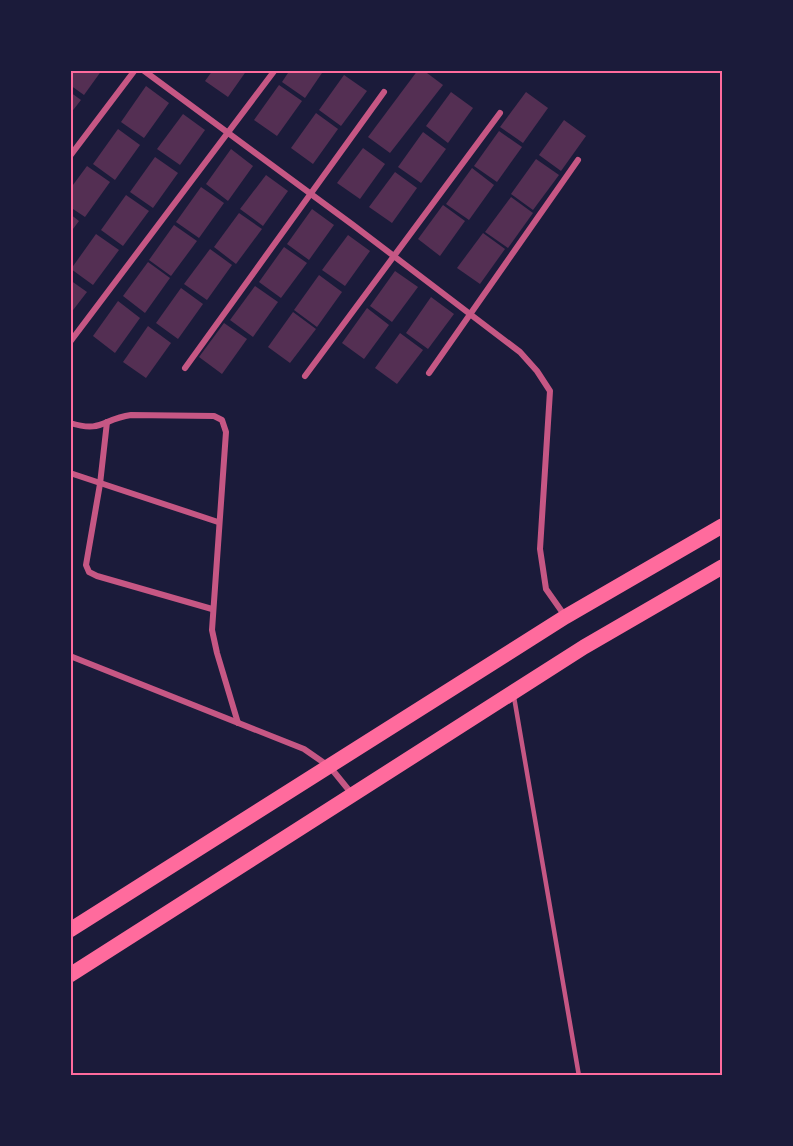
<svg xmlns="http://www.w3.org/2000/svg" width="793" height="1146" font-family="'Noto Sans',sans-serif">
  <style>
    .building { fill: #542f53 }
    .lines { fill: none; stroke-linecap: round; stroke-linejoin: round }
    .service { stroke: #c65784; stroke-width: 4.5 }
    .minor { stroke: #c65784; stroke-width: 6 }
    .primary { stroke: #ff6b9d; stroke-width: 15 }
    .neatline { fill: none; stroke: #ff6b9d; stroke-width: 2 }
  </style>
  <rect width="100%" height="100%" fill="#1b1b3a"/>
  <g class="building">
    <polygon points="70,70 102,70 84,95 70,85"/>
    <polygon points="213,70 247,70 228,97 205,81"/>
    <polygon points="290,70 324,70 305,98 282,82"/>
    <polygon points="418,70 423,70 443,85 390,153 368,137"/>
    <polygon points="344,75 367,91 341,126 319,110"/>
    <polygon points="279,85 302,101 277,136 254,120"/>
    <polygon points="146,86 169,103 144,138 121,122"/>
    <polygon points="70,92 81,100 70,114"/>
    <polygon points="451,92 473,108 448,143 426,126"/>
    <polygon points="526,92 548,108 523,143 500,127"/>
    <polygon points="316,113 338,129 313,164 291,148"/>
    <polygon points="183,114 205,130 180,165 157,149"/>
    <polygon points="564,120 586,136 561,171 539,155"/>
    <polygon points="118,129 140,145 115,180 93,164"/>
    <polygon points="499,131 522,147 497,182 474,166"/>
    <polygon points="423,132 446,149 421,183 398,167"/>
    <polygon points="363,148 385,164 360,199 337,183"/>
    <polygon points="231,149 253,166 228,201 206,184"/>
    <polygon points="155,157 178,173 153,208 130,192"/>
    <polygon points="536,159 559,175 533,210 511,194"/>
    <polygon points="87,166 110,182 85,217 70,207 70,189"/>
    <polygon points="472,168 494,185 469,220 446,204"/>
    <polygon points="395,172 417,188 392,223 369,207"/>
    <polygon points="266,175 288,191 263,226 240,209"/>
    <polygon points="201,187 224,203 199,238 176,222"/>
    <polygon points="126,195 149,211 123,246 101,230"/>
    <polygon points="511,197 533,213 508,248 485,232"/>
    <polygon points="443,205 465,221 440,256 418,239"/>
    <polygon points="312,209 334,225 309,260 287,244"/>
    <polygon points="239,213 262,229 236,264 214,247"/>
    <polygon points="70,214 79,221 70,233"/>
    <polygon points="174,225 197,241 171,276 149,260"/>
    <polygon points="483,233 505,249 480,284 457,268"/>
    <polygon points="96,234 119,250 93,285 71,269"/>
    <polygon points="348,235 370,251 345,286 322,270"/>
    <polygon points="284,247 307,263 281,298 259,282"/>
    <polygon points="210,249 232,265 207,300 184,284"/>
    <polygon points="148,262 170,278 145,313 123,296"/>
    <polygon points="395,271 418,287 392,322 370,306"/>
    <polygon points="319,275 342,292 317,327 294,310"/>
    <polygon points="70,280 87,292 70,314"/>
    <polygon points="255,286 278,302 253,337 230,320"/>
    <polygon points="181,288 203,304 178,339 156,323"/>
    <polygon points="431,297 454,314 428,349 406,333"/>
    <polygon points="118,301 140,318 115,353 93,336"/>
    <polygon points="367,308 389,325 364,359 342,343"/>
    <polygon points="293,312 316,329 290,363 268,347"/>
    <polygon points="224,323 247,339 222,374 199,357"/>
    <polygon points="148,326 171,343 146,378 123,362"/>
    <polygon points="400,333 423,350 397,384 375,368"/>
  </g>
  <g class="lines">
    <polyline class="service" points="514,697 579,1076"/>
    <g class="minor">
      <polyline points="143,70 353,225 520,352 537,371 550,391 540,549 546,589 565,616"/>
      <polyline points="70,156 135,70"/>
      <polyline points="70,342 275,70"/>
      <polyline points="185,368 384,92"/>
      <polyline points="429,373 578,160"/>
      <polyline points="305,376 500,113"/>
      <polyline points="107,422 100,484 86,565 89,572 97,576 212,609"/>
      <path d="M70,423C103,433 102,419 131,415L214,416L222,420L226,432L212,630L217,653L238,723"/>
      <polyline points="70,473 218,522"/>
      <polyline points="70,656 304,749 330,767 352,794"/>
    </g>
    <g class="primary">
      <polyline points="70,930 565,617 722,526"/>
      <polyline points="70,975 584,647 722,567"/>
    </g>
  </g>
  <rect width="793" height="1146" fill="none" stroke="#1b1b3a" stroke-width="144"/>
  <rect x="72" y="72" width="649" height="1002" class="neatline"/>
</svg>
